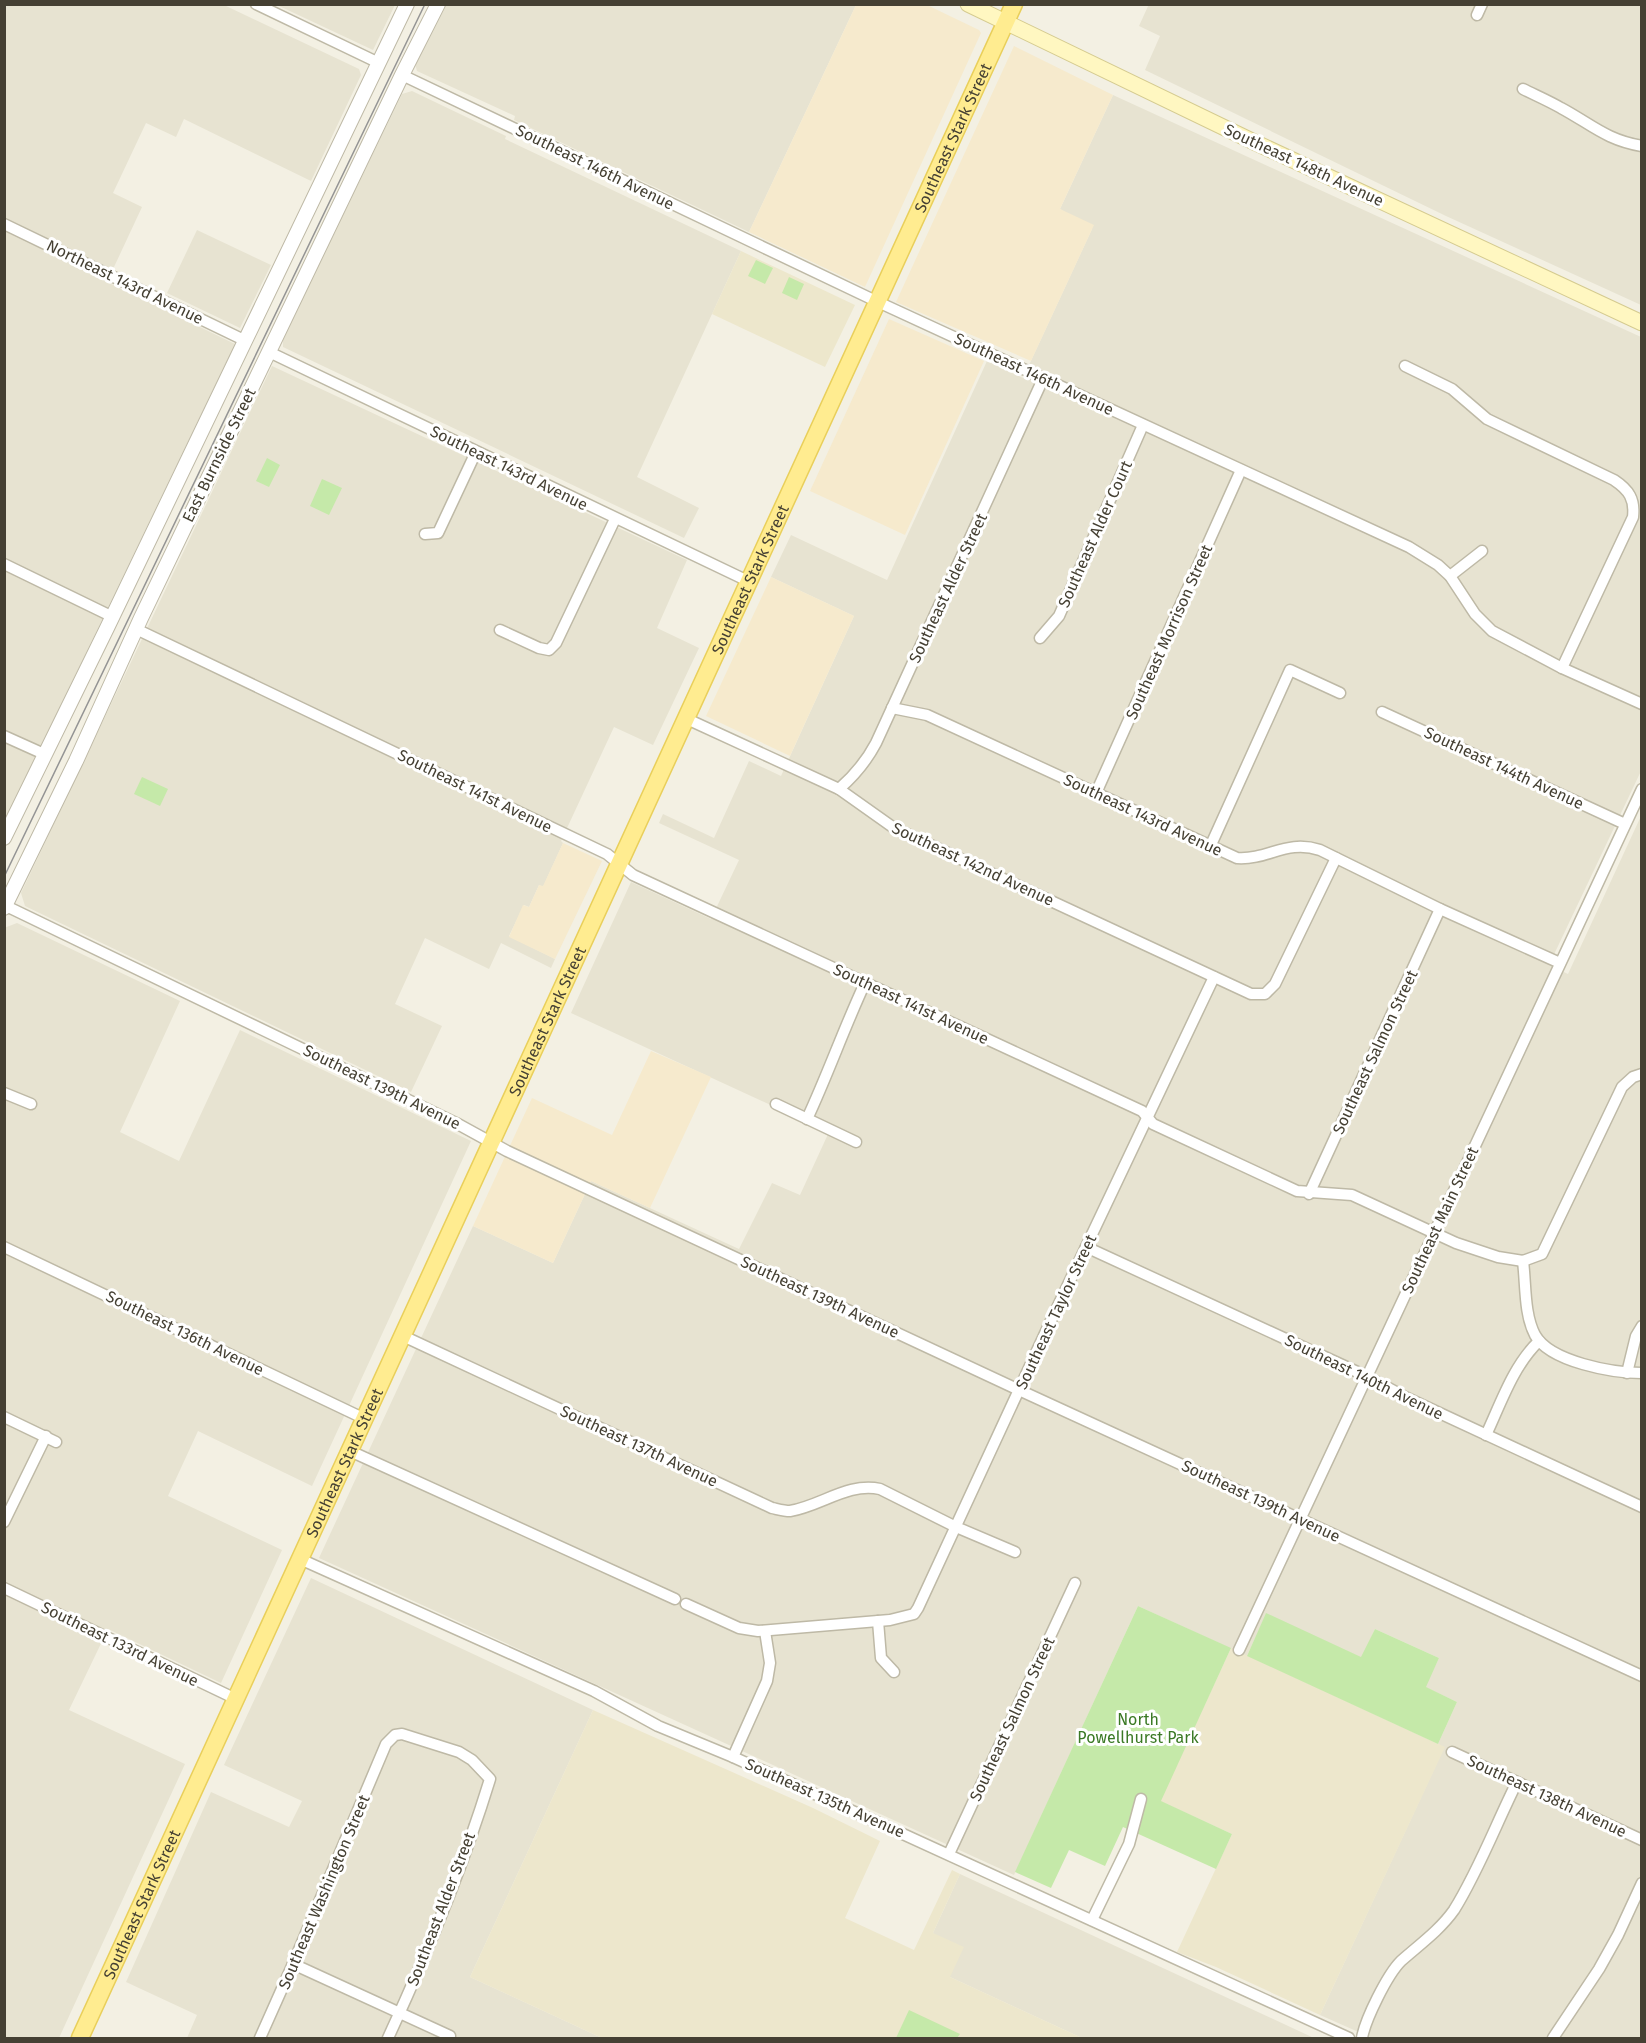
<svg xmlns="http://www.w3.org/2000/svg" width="1646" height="2043" font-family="'Fira Sans',sans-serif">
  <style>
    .residential { fill: #e7e3d1 }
    .commercial { fill: #f6eacd }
    .education { fill: #ede7cc }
    .green { fill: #c5e9a9 }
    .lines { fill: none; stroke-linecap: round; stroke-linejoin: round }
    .minor-casing { stroke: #beb9a6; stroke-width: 13 }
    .tertiary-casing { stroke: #beb9a6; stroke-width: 16 }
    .secondary-casing { stroke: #d5cb90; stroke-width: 17 }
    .primary-casing { stroke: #e9cf5b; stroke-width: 19 }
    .minor { stroke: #fff; stroke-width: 10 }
    .tertiary { stroke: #fff; stroke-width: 14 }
    .secondary { stroke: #fff7c1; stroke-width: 15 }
    .primary { stroke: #ffec90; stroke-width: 16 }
    .tram { stroke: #949494; stroke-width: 1.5 }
    .labels { text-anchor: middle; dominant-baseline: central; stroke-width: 6; stroke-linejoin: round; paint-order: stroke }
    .street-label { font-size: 16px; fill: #454033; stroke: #fff }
    .park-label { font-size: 16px; fill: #3a7924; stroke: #fff }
  </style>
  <rect width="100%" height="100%" fill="#f3f0e3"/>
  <g class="residential">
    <polygon points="1149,4 1641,5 1641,305 1446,216 1145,70 1160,36 1139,26"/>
    <polygon points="4,5 224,5 359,69 361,75 311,181 184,119 176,137 146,123 113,193 142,207 107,282 235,344 5,821"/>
    <polygon points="277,5 395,5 373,50"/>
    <polygon points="445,5 856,5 749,232 514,120 515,116 417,71 415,64"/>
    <polygon points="412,91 506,136 505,139 741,251 637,477 699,508 684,538 283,347 283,339 402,94"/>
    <polygon points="1113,95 1641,337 1641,771 1549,965 1568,974 1641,816 1641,2038 1372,2038 1320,2015 1444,1748 1438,1744 1457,1702 1425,1687 1439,1658 1375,1629 1362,1658 1266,1614 1247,1656 1138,1606 1014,1875 319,1558 473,1226 553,1263 591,1181 739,1249 772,1183 800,1195 829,1132 571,1013 631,882 711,919 739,860 659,823 663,814 714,838 749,761 781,776 854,616 771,577 791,535 887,580 987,361 1023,378 1092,229 1060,209"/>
    <polygon points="197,230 271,265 240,328 167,293"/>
    <polygon points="272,366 687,560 657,628 699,648 653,745 614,727 561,841 563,843 543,887 539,885 529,907 524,905 509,936 555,959 551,968 501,943 489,969 425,938 395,1004 442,1026 411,1092 25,906 21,893"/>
    <polygon points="17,923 180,1001 120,1132 179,1161 240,1030 471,1141 312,1486 198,1431 168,1496 282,1550 221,1683 108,1629 69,1710 185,1764 59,2038 4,2038 4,928"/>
    <polygon points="311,1578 593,1710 470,1977 602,2038 187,2038 197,2015 126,1982 211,1792 289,1827 302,1801 224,1765"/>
    <polygon points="960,1874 1314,2038 1082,2038 950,1977 933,1933"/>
  </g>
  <g class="commercial">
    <polygon points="856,5 927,5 979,30 981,33 865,287 749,232"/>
    <polygon points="1014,46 1113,95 1060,209 1094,225 1031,361 896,302"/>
    <polygon points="889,319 984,361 905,535 810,491"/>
    <polygon points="771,577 854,616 790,756 706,716"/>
    <polygon points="563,843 602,861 555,959 509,937 523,905 529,907 539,885 543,886"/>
    <polygon points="651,1051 711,1077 650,1208 591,1181 553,1263 473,1226 532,1098 612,1135"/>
  </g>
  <g class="education">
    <polygon points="741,251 855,305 825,367 712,314"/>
    <polygon points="1231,1648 1445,1747 1320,2015 1216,1967 1177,1952 1232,1834 1160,1801"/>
    <polygon points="593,1710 813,1808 880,1841 845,1918 914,1950 952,1870 960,1874 933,1933 964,1947 950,1977 1082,2038 602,2038 470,1977"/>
  </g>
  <g class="green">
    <polygon points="756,260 773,268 765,284 748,276"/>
    <polygon points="789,277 804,284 797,300 782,293"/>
    <polygon points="267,458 280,465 269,487 256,481"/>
    <polygon points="322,479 342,488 329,515 310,506"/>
    <polygon points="142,777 168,789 160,806 134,794"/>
    <polygon points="1138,1606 1231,1648 1161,1801 1232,1834 1216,1869 1123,1827 1105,1866 1069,1850 1051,1888 1015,1872"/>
    <polygon points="1266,1613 1361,1657 1375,1629 1439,1658 1426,1687 1457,1702 1438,1744 1247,1656"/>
    <polygon points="909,2010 960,2034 957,2038 896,2038"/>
  </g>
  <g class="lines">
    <g class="minor-casing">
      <g id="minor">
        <polyline points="256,4 379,63"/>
        <polyline points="1477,15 1482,4"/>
        <polyline points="402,75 878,302 1409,547 1438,565 1450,576 1475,614 1492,631 1562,668 1642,704"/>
        <path d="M1523,89C1535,95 1549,101 1561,108C1591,124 1606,140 1642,146"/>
        <polyline points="4,224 246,341"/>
        <polyline points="269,352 750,582"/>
        <path d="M1405,366L1452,389L1487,419L1614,480C1629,490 1635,499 1633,517L1562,668"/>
        <polyline points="425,534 438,533 476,452"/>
        <polyline points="4,564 113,617"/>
        <polyline points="1450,576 1482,551"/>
        <polyline points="136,629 607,854 633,875 1142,1111 1153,1124 1297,1191 1352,1195 1456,1243 1498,1257 1523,1261 1542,1254 1622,1087 1633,1077 1642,1074"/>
        <polyline points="500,630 539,648 549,650 556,643 615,519"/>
        <polyline points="1040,638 1059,616 1143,425"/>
        <path d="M892,708L927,715L1237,858C1269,860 1286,839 1320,850L1440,909L1560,963"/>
        <polyline points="1382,712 1625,824"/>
        <polyline points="687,719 839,789 894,828 1251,994 1265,994 1275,984 1336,858"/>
        <polyline points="4,736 44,754"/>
        <path d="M839,789C855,775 866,762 876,743L1043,379"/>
        <polyline points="1096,793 1241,470"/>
        <polyline points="1210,847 1290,670 1340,693"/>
        <polyline points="4,905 456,1123 507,1151 1019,1390 1642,1676"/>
        <polyline points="4,1093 31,1104"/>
        <polyline points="776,1104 856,1142"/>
        <path d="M807,1119C828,1074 844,1028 865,983"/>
        <polyline points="1309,1194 1440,909"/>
        <polyline points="4,1247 365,1419"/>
        <polyline points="1086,1247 1366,1376 1405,1397 1642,1507"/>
        <path d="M1523,1261C1526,1285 1524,1314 1535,1335C1550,1362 1613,1373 1642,1373"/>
        <path d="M403,1336L772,1508C777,1509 784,1511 790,1511C821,1506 848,1482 880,1489L956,1527L1015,1552"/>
        <polyline points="1627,1373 1636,1336 1642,1326"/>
        <polyline points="4,1417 56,1442"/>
        <path d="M1486,1435C1501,1403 1513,1366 1539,1341"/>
        <polyline points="350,1451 675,1599"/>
        <polyline points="4,1522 46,1436"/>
        <polyline points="300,1559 594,1691 658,1726 733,1757 881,1824 1349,2038"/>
        <polyline points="4,1588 236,1699"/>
        <polyline points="686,1604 739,1628 758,1631 890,1620 914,1614 918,1608 1048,1327 1214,977"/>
        <polyline points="878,1621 881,1658 894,1672"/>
        <polyline points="1239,1650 1642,789"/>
        <polyline points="1452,1752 1642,1840"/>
        <polyline points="733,1757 767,1681 770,1663 765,1631"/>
        <polyline points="949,1854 1075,1583"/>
        <polyline points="1092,1920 1129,1844 1141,1799"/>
        <polyline points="293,1964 450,2036"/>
        <path d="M260,2038L293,1964L386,1744L395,1735L402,1734L459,1752L472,1760L490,1779C463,1867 427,1954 388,2038"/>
        <path d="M1362,2038C1365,2020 1387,1975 1401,1961C1419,1945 1440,1930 1454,1910C1479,1870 1496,1824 1517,1782"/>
        <polyline points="1553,2038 1599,1969 1618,1935 1642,1883"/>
      </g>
    </g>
    <g class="tertiary-casing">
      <g id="tertiary">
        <polyline points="4,838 107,628 407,4"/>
        <polyline points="4,908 76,761 141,618 402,75 438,4"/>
      </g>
    </g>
    <g class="secondary-casing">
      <polyline id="secondary" points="968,4 1254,142 1642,323"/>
    </g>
    <g class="primary-casing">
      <g id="primary">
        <path id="s1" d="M80,2038L1014,4"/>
      </g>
    </g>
    <use href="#minor" class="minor"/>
    <use href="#tertiary" class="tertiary"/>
    <use href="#secondary" class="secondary"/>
    <use href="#primary" class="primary"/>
    <polyline class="tram" points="4,877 425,4"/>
  </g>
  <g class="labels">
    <g class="street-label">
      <text stroke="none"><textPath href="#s1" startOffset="2091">Southeast Stark Street</textPath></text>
      <text transform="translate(1304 165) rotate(25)">Southeast 148th Avenue</text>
      <text transform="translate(595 167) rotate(26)">Southeast 146th Avenue</text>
      <text transform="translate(125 282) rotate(26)">Northeast 143rd Avenue</text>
      <text transform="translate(1034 374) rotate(25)">Southeast 146th Avenue</text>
      <text transform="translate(219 455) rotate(-64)">East Burnside Street</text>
      <text transform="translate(509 468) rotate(26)">Southeast 143rd Avenue</text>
      <text transform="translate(1095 534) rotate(-66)">Southeast Alder Court</text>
      <text stroke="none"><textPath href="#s1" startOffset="1605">Southeast Stark Street</textPath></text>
      <text transform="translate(948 588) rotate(-65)">Southeast Alder Street</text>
      <text transform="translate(1169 632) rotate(-66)">Southeast Morrison Street</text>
      <text transform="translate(1504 768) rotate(25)">Southeast 144th Avenue</text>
      <text transform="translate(475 791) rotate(26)">Southeast 141st Avenue</text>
      <text transform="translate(1143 815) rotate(25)">Southeast 143rd Avenue</text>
      <text transform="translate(973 864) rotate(25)">Southeast 142nd Avenue</text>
      <text transform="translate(911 1004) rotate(25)">Southeast 141st Avenue</text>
      <text stroke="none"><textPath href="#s1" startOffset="1119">Southeast Stark Street</textPath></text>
      <text transform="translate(1375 1052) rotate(-65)">Southeast Salmon Street</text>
      <text transform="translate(382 1087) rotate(26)">Southeast 139th Avenue</text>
      <text transform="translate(1440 1220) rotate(-65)">Southeast Main Street</text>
      <text transform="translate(820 1297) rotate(25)">Southeast 139th Avenue</text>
      <text transform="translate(1056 1312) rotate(-65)">Southeast Taylor Street</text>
      <text transform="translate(185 1333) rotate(26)">Southeast 136th Avenue</text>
      <text transform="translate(1364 1377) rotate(26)">Southeast 140th Avenue</text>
      <text transform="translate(639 1446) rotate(25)">Southeast 137th Avenue</text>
      <text stroke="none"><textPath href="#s1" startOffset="633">Southeast Stark Street</textPath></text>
      <text transform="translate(1261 1501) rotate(25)">Southeast 139th Avenue</text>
      <text transform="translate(120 1644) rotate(26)">Southeast 133rd Avenue</text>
      <text transform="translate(1012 1719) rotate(-65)">Southeast Salmon Street</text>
      <text transform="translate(1547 1796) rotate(25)">Southeast 138th Avenue</text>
      <text transform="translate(825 1798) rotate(24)">Southeast 135th Avenue</text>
      <text transform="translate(324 1892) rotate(-67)">Southeast Washington Street</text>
      <text stroke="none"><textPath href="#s1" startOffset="147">Southeast Stark Street</textPath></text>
      <text transform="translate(441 1909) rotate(-69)">Southeast Alder Street</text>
    </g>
    <g class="park-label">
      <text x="1138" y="1719">North<tspan x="1138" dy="18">Powellhurst Park</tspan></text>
    </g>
  </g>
  <rect width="1646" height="2043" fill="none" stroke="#454033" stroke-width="12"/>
</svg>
